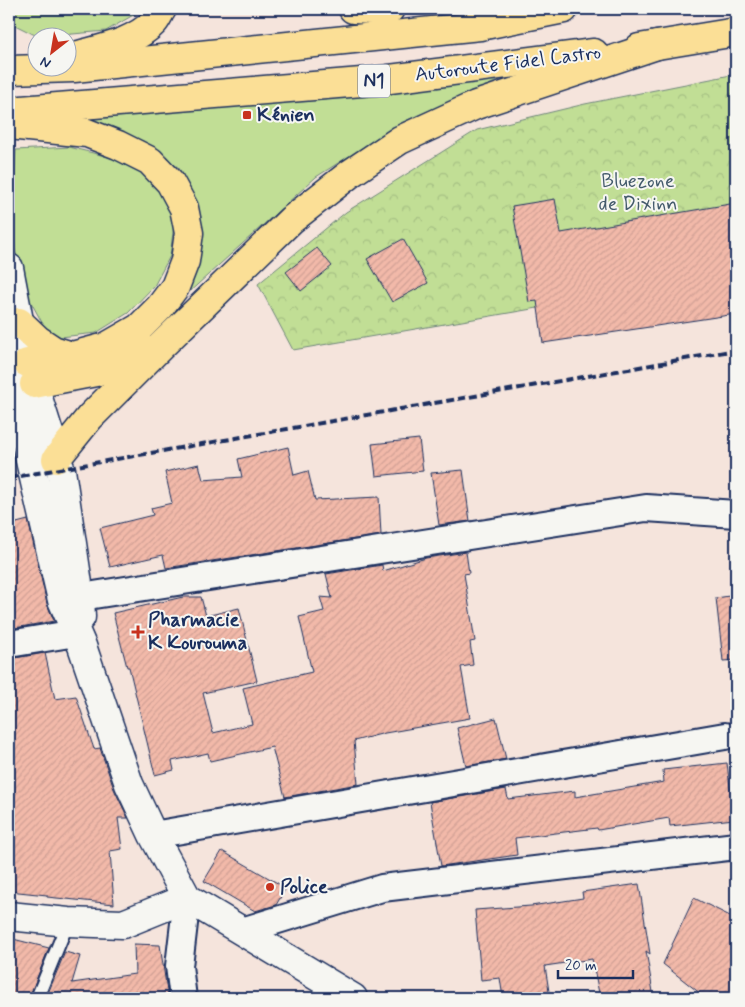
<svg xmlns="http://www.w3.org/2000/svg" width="745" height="1007" font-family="Mynerve,sans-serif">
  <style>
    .grass { fill: #c1de95; stroke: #6e867a }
    .park { fill: url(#park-crowns); stroke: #6e867a }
    .building { fill: url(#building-hatch); stroke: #1b2f5e }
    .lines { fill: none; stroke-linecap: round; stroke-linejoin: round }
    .lane-casing { stroke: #1b2f5e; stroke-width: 16 }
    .street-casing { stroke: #1b2f5e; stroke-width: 30 }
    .secondary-casing { stroke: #1b2f5e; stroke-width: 31 }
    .highway-casing { stroke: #1b2f5e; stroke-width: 31 }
    .lane { stroke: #f6f6f2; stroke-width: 12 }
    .street { stroke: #f6f6f2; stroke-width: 26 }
    .secondary { stroke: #f6f6f2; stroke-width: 28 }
    .highway { stroke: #fbdf96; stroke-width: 28 }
    .rail { stroke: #1b2f5e; stroke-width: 4; stroke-dasharray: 8 4; stroke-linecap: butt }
    .poi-dot { fill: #c8321e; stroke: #f6f6f2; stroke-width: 2 }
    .labels { text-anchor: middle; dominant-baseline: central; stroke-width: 4; stroke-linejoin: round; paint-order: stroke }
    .shield { fill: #f6f6f2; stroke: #5d6b8a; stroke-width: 1 }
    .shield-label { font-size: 19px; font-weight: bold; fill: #1b2f5e }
    .street-label { font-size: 20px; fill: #1b2f5e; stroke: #f6f6f2 }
    .poi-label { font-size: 20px; font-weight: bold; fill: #1b2f5e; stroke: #f6f6f2; text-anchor: start }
    .park-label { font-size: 20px; fill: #445b6c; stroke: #f6f6f2 }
  </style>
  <defs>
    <pattern id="park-crowns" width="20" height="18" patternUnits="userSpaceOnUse" patternTransform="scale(1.25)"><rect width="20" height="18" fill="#c1de95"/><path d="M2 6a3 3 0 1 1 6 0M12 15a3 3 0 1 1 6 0" fill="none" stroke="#a5bf83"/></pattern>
    <pattern id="building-hatch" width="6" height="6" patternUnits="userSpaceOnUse" patternTransform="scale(1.25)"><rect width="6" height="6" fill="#f2b9a9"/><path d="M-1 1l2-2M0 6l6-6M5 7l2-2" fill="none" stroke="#cf9f94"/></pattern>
  </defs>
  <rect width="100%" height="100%" fill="#f5e4dc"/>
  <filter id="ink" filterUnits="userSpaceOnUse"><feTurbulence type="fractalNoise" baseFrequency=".02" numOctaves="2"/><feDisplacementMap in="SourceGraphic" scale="10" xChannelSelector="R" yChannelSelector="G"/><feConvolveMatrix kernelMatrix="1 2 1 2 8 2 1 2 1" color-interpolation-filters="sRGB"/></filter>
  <g filter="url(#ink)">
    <g class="grass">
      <polygon points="9,9 138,9 135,14 106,31 39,37 9,22"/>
      <polygon points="523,70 403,122 316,177 165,314 196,206 179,168 143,141 102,128 52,115"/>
      <polygon points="69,147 133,163 167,193 174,224 170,256 154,286 128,313 96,333 61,337 45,328 26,293 15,249 12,204 16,150"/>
    </g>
    <polygon class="park" points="736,74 736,274 293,350 258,284 346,212 477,130 585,104"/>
    <g class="building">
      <polygon points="555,199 561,233 736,203 736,314 543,343 537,301 529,302 512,206"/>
      <polygon points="403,239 428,283 392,302 367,259"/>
      <polygon points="317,248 332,266 301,291 286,272"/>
      <polygon points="419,439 423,471 376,476 372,444"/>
      <polygon points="288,447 294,475 308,471 315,500 379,497 381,535 166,568 163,555 110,567 100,528 153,515 151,508 172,503 165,472 199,464 203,480 242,477 238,459"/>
      <polygon points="463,470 470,521 439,525 431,473"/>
      <polygon points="28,520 47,604 54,621 9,629 9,525"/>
      <polygon points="466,552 469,573 464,574 475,641 470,642 473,665 461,667 470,718 385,733 354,741 358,784 285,797 272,747 210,761 208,753 172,761 174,770 155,775 129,667 127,667 113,613 183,597 201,597 206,616 239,608 257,681 203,693 213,733 252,724 243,688 312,672 299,617 324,611 320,597 332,598 326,574 382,565 383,571 426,558"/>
      <polygon points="736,595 736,660 723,661 716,598"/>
      <polygon points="45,653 55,699 76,696 94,749 100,748 114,789 128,818 118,818 122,849 110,851 114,904 47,897 47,895 9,891 9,659"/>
      <polygon points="496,718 506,759 466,766 457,728"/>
      <polygon points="727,763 734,819 670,826 669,818 598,830 597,828 515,838 517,855 441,866 430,802 506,789 508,799 575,791 575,797 664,782 663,770"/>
      <polygon points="222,851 286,888 276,905 255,911 204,881"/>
      <polygon points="639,884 650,954 646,951 654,998 600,998 592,959 545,966 550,998 503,998 500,978 481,980 475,910 531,906 583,898 582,892"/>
      <polygon points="694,898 736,919 736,998 706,998 663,964"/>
      <polygon points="9,938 49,948 29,998 9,998"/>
      <polygon points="134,944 160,945 168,998 46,998 65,952 80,956 72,983 135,974"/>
    </g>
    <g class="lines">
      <g class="lane-casing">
        <polyline id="lane" points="37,998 68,922"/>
      </g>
      <g class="street-casing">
        <g id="street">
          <polyline points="62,600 646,508 736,514"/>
          <polyline points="9,644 76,633"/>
          <polyline points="153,835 725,736"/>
          <polyline points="242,931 382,888 736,846"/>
          <polyline points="183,998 179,966 187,898"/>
        </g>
      </g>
      <g class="secondary-casing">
        <g id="secondary">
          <polyline points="9,268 27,363 50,436 56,459 61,470 80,597 81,617"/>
          <polyline points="9,369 62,600 82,646 129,784 153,835 187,898 353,998"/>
          <polyline points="9,916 68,922 123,924 187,898"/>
        </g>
      </g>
      <g class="highway-casing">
        <g id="highway">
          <polyline points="353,9 372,10 390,9"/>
          <polyline points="639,48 736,32"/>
          <path d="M79,55C104,48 135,42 154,22C157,19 159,13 162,9"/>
          <polyline points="9,70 74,68 480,26 564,9"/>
          <polyline points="9,111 374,81 594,53"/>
          <polyline points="9,125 87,133 118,145 150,161 170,182 184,208 189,233 185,261 175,287 160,307 139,328 106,347 72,356 53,350 38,340 19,322"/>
          <polyline points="27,363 72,356"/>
          <polyline points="34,384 96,372 150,351"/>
          <polyline points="56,459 90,417 161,346 291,220 351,173 400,140 476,105 657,45"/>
        </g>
      </g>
      <use href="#lane" class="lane"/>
      <use href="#street" class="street"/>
      <use href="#secondary" class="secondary"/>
      <use href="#highway" class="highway"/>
      <polyline class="rail" points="9,478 736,350"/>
    </g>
  </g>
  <g class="poi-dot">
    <rect x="242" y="110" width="10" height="10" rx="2.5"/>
    <path d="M135.5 624.5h5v5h5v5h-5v5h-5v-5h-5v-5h5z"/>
    <circle cx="270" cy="887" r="5"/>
  </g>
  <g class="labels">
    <rect class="shield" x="358" y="64.5" width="32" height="33" rx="4"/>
    <g class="shield-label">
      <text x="374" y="81">N1</text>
    </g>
    <g class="street-label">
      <text transform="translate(508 64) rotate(-7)">Autoroute Fidel Castro</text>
    </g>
    <g class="poi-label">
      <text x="257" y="115">Kénien</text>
      <text x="148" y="620">Pharmacie<tspan x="148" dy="23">K Kourouma</tspan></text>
      <text x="280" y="887">Police</text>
    </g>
    <g class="park-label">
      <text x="638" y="181">Bluezone<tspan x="638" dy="23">de Dixinn</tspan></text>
    </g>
  </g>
  <rect width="745" height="1007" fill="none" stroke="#f6f6f2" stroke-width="30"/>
  <rect x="15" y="15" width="715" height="977" fill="none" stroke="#1b2f5e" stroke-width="2" filter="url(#ink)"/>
  <g transform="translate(52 52) rotate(211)"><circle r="24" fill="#f6f6f2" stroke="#9ea6b7"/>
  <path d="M0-4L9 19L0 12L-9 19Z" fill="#c8321e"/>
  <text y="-8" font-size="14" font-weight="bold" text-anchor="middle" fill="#1b2f5e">N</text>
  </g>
  <path d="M558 970v8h75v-8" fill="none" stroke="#1b2f5e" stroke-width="2.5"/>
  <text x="565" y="970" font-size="15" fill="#1b2f5e" stroke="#f6f6f2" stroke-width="4" paint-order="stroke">20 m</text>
</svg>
